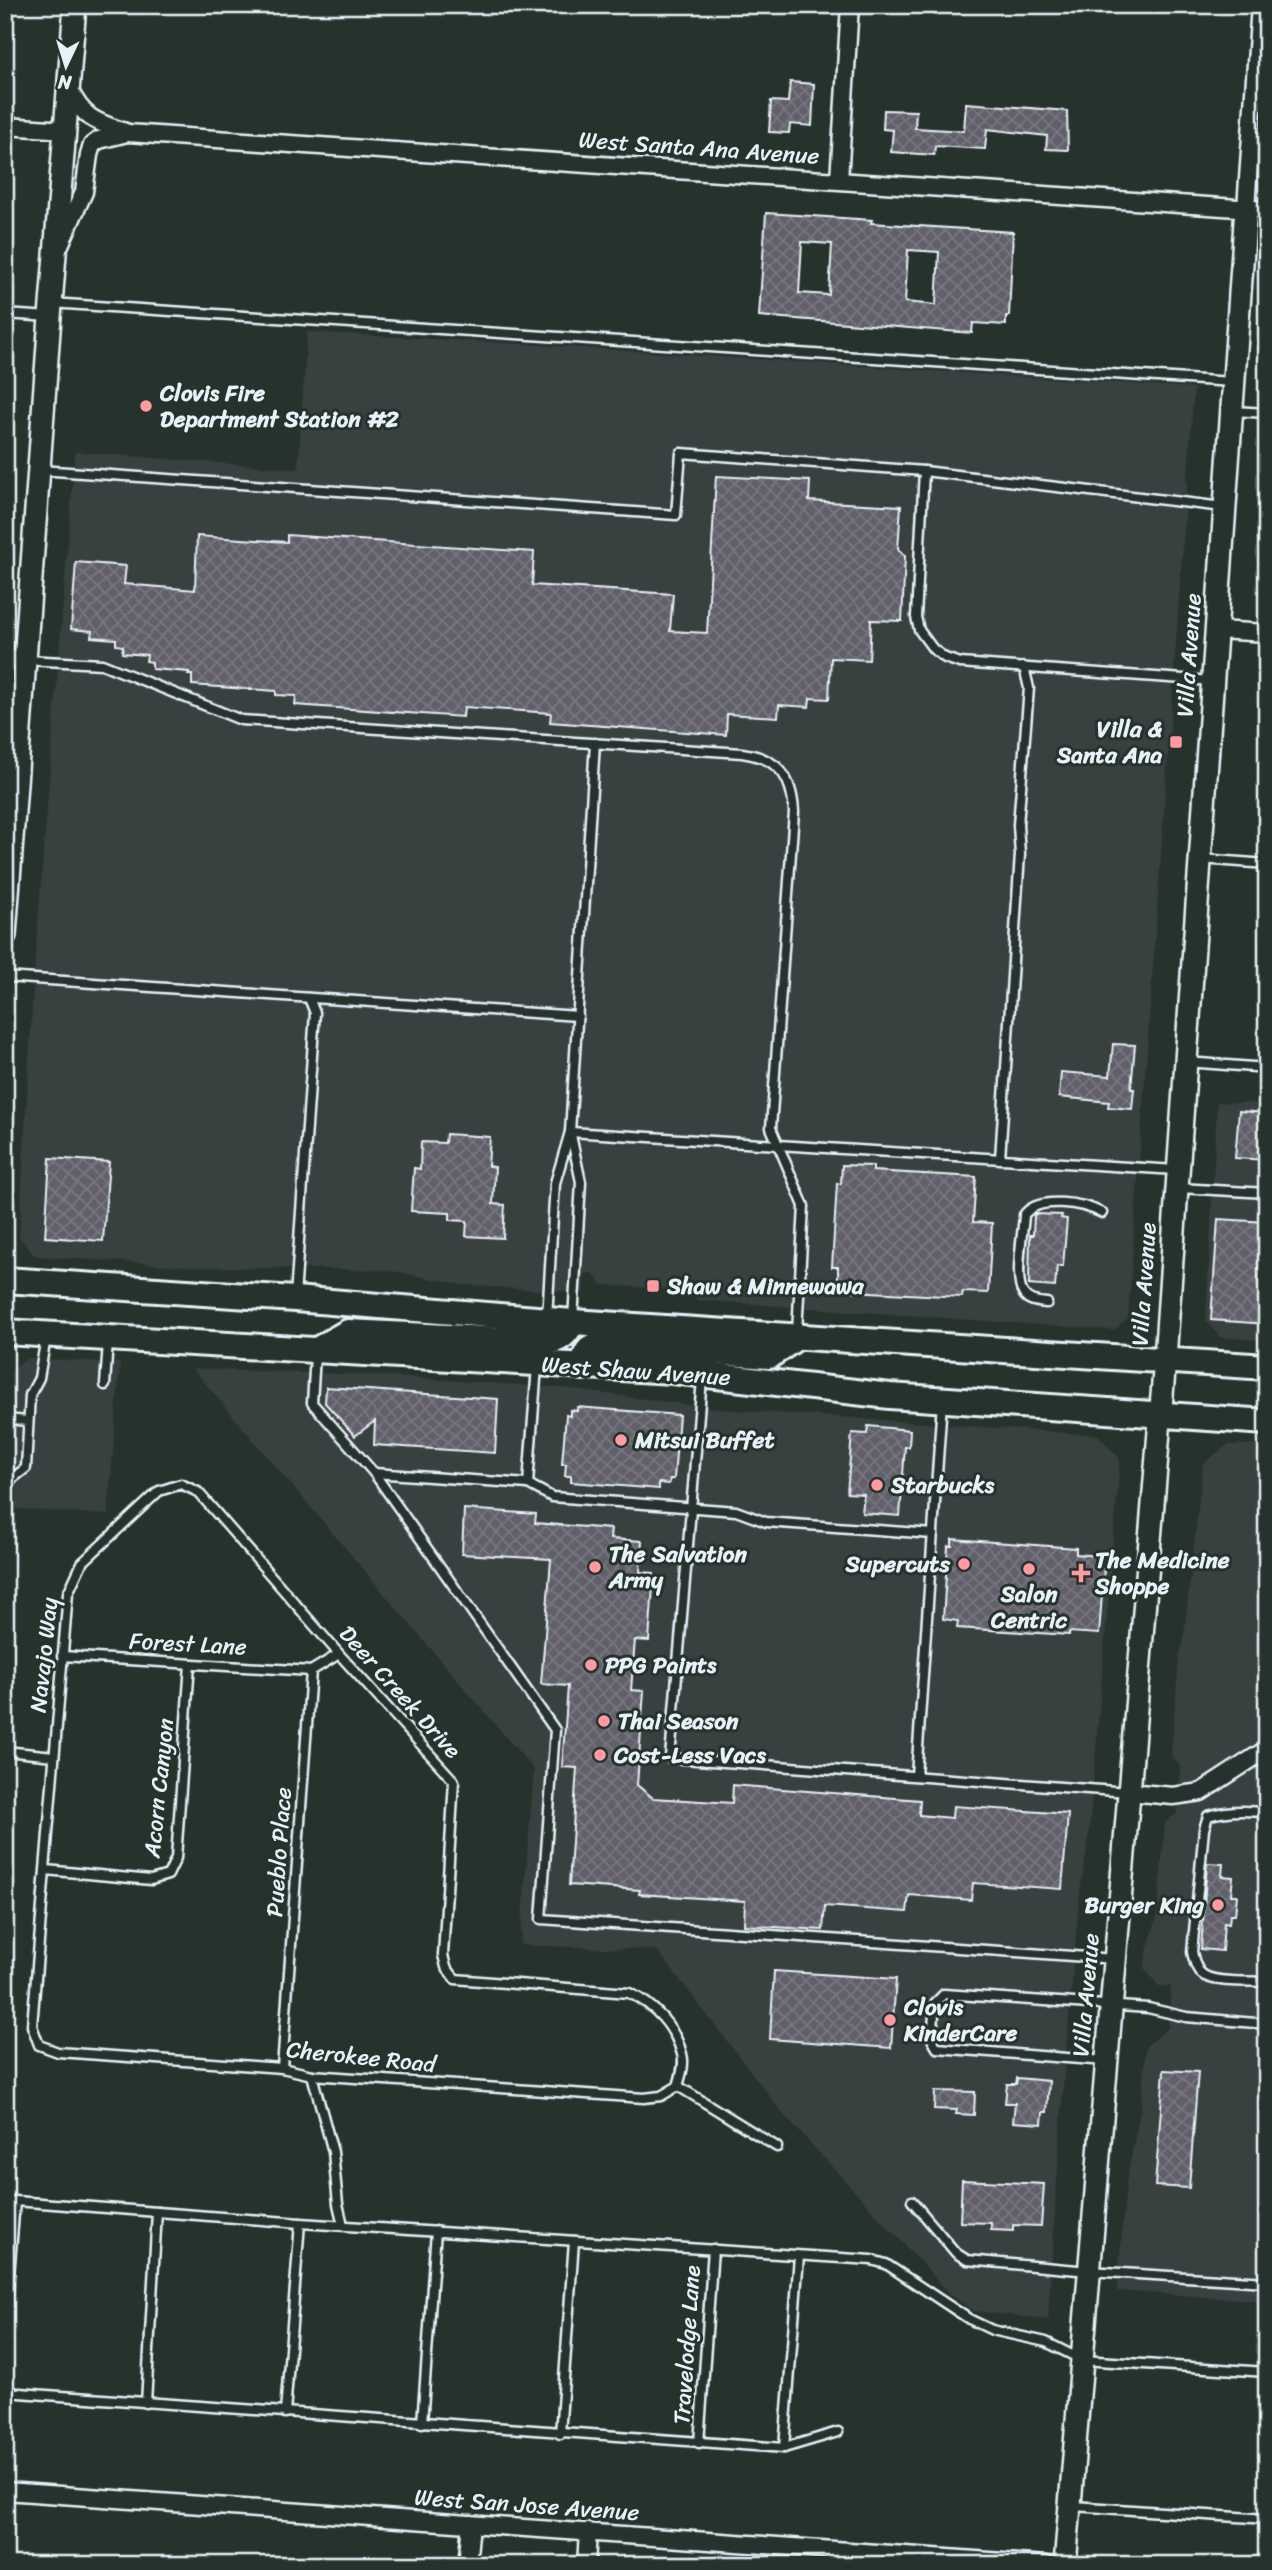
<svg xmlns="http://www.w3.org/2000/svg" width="1272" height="2570" font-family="Sriracha,sans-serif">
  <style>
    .built { fill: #38403f }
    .building { fill: url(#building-cross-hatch); stroke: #e8f1f8; stroke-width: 2; fill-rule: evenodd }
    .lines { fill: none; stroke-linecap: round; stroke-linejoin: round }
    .lane-casing { stroke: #e8f1f8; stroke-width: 13 }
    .street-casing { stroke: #e8f1f8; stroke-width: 21 }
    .secondary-casing { stroke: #e8f1f8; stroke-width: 26 }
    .primary-casing { stroke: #e8f1f8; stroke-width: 30 }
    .lane { stroke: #26332d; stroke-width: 8 }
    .street { stroke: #26332d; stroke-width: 16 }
    .secondary { stroke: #26332d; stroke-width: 21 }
    .primary { stroke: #26332d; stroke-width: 24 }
    .poi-dot { fill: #ff9aa2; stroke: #26332d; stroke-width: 2.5 }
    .labels { text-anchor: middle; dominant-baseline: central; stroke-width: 6; stroke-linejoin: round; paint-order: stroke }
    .street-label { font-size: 23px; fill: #e8f1f8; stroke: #26332d }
    .poi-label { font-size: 23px; font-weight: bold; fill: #e8f1f8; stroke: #26332d; text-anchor: start }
  </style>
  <defs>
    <pattern id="building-cross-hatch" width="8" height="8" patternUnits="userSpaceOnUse" patternTransform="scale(1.75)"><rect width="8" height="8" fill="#615f6a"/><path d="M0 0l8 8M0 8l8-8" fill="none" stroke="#787680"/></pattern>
  </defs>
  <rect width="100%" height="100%" fill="#26332d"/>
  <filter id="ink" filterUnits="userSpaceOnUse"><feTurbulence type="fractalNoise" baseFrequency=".0143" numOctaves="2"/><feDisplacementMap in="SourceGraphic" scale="14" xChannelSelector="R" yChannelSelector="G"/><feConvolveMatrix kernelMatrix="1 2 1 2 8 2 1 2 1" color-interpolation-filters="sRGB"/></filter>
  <g filter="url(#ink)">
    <g class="built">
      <polygon points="307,332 541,345 1194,388 1128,1318 1114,1330 696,1300 697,1291 602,1285 592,1273 585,1273 583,1293 464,1285 387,1270 200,1267 35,1256 19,1237 34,972 75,452 298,469"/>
      <polygon points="1217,1102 1267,1104 1267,1341 1220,1337 1206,1321"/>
      <polygon points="28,1358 120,1363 108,1515 5,1508 5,1393 9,1372"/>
      <polygon points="193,1369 369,1375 563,1388 718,1409 1098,1435 1120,1459 1088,1844 1080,1890 1064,2074 1048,2320 974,2311 951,2295 784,2115 657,1950 520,1945 534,1770"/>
      <polygon points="1267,1444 1267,2301 1117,2291 1126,2184 1141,2106 1146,2046 1168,2028 1171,1987 1159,1986 1144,1968 1146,1955 1157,1917 1165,1823 1177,1813 1181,1767 1171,1755 1179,1657 1183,1644 1203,1464 1227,1445"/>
    </g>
    <g class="building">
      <polygon points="790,82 814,84 812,126 790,124 789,133 769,132 771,101 788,102"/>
      <polygon points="966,103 1067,111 1068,150 1046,149 1047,136 987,129 985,149 935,146 934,155 891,152 893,130 883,129 884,110 916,111 915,128 964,131"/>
      <path d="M766,213L872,220L871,223L1013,232L1009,316H1006V325L973,323L972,333L759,316ZM802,242L832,244L829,295L799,293ZM908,250L939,252L936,305L905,302Z"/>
      <polygon points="716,476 810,481 809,501 901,506 898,549 905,556 902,621 871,620 869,660 831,658 829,699 810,698 809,707 779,705 778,717 727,714 726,735 550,722 551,713 523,711 464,707 463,717 295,705 296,696 276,695 276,691 192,685 192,675 188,675 189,672 152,669 152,662 146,661 147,655 122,653 123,646 116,645 116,639 91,637 92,631 71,629 76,562 126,566 124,584 195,590 197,536 287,542 287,535 534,552 532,585 673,594 670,631 707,633"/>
      <polygon points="1113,1044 1135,1045 1131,1089 1134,1089 1132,1109 1108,1107 1109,1102 1059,1097 1061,1072 1110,1076"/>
      <polygon points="1239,1111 1267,1113 1267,1160 1235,1158"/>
      <polygon points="446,1134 490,1137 488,1166 495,1167 493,1204 505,1205 503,1238 466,1236 467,1221 450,1220 450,1213 411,1211 414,1168 420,1169 421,1142 445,1143"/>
      <polygon points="50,1158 109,1162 103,1241 45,1237"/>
      <polygon points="842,1165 873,1166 873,1171 976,1177 973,1222 992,1223 988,1293 963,1292 962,1297 852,1291 852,1284 838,1283 838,1267 832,1267 837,1183 841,1184"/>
      <polygon points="1036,1214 1062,1215 1061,1218 1067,1219 1063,1266 1057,1266 1055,1287 1029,1285 1030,1235 1033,1235 1034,1215"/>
      <polygon points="1218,1219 1267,1222 1267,1324 1211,1320"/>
      <polygon points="326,1387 498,1399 495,1453 374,1445 375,1421 355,1436 325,1403"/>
      <polygon points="577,1407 679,1415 674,1479 670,1479 669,1484 659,1483 659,1489 571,1482 571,1476 565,1476 566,1464 562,1464 566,1415 570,1416 570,1410 577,1411"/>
      <polygon points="868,1426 910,1430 909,1447 905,1447 900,1516 862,1513 864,1494 847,1493 852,1433 867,1434"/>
      <polygon points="464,1509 536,1514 535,1523 611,1529 610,1539 642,1541 640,1572 654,1573 649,1641 635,1640 631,1690 644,1691 637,1785 653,1798 732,1803 733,1785 920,1800 919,1815 952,1818 953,1806 1068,1814 1062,1889 973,1883 971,1900 909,1895 907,1912 825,1906 823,1930 744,1925 745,1901 639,1894 640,1890 569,1885 577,1768 562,1767 568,1686 541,1684 551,1559 462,1554"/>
      <polygon points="952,1539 1076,1548 1076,1554 1100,1556 1100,1568 1104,1568 1099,1634 1069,1632 1069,1635 957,1628 958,1621 943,1619 948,1546 952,1546"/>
      <polygon points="1207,1863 1223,1864 1222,1876 1233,1877 1231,1895 1237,1895 1235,1915 1230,1915 1229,1924 1224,1923 1222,1951 1201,1949"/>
      <polygon points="774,1971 896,1979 891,2048 770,2039"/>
      <polygon points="1164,2070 1198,2072 1189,2188 1155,2186"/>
      <polygon points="1017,2078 1049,2081 1047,2112 1043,2112 1042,2124 1013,2122 1015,2103 1005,2103 1007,2084 1016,2084"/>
      <polygon points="935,2091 975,2092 974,2115 956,2114 957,2110 934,2109"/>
      <polygon points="962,2180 1044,2184 1041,2226 1013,2225 1013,2231 991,2230 991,2223 960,2222"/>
    </g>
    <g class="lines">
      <g class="lane-casing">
        <g id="lane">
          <polyline points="51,303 1232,382"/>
          <polyline points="5,314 50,317"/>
          <polyline points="1234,411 1267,413"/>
          <polyline points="40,470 676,515 681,453 924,471 1223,507"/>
          <polyline points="924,471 916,617 919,630 933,649 945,658 960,663 1212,681"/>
          <path d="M26,660L102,664L241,720L742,753C778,758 792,776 794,812L771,1128L804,1206L797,1332"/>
          <polyline points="1201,859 1267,864"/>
          <polyline points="5,977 578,1016"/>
          <polyline points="1186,1062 1267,1068"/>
          <polyline points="570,1132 1176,1170"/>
          <polyline points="571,1135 581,1182 573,1320"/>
          <polyline points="1000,1159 1020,854 1018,825 1029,688 1024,667"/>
          <polyline points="1179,1188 1267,1193"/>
          <polyline points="295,1297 315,1013 309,998"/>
          <path d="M1047,1303C1038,1302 1028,1302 1023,1293C1014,1280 1023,1232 1024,1215C1038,1195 1083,1203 1102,1213"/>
          <polyline points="547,1318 555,1183 570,1132 595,743"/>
          <polyline points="315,1355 312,1403 374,1473 555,1730 541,1919 1115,1959"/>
          <polyline points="702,1379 670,1758 1128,1792"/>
          <polyline points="105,1385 108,1342"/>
          <polyline points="5,1419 28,1421"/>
          <polyline points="374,1473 528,1484 552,1497 736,1511 766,1522 933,1534"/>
          <polyline points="5,1478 13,1478 26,1468 30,1395 39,1378 46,1337"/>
          <path d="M181,1484L198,1492L339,1654L454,1781L443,1955L446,1967L455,1979L629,1993C654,2004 675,2027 682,2054C685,2064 681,2076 678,2086L661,2096L644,2098L312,2075L282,2068L58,2052L39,2045L32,2026L68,1593L82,1563L159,1491Z"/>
          <polyline points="528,1484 537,1366"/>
          <polyline points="62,1656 311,1671"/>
          <polyline points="5,1751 54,1756"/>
          <polyline points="916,1776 942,1402"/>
          <polyline points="46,1870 151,1880 168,1875 176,1858 190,1664"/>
          <path d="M1266,1982C1250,1981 1218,1983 1205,1976C1196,1972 1194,1960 1192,1952L1204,1829L1208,1816C1227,1810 1247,1810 1267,1813"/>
          <polyline points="1106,2061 937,2048 932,2039 935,2003 944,1994 1148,2008 1186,2017 1267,2024"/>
          <polyline points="282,2068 311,1671 339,1654"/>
          <polyline points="312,2075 333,2152 338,2204 343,2225"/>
          <polyline points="678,2086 777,2147"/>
          <polyline points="912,2201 956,2253 967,2260 1089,2271 1267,2282"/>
          <polyline points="5,2327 15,2201 300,2223 872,2260 886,2264 969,2319 992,2330 1046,2342 1082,2360 1267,2372"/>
          <polyline points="5,2392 784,2448 838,2432"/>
          <polyline points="146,2403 157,2212"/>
          <polyline points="285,2413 300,2223"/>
          <polyline points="422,2423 436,2231"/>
          <polyline points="560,2434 574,2241"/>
          <polyline points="699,2443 713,2249"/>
          <polyline points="784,2448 799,2256"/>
          <polyline points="1073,2506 1267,2519"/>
        </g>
      </g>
      <g class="street-casing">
        <g id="street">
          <path d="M69,89C84,120 97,122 128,133L1267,210"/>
          <polyline points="5,126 66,130"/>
          <polyline points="839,180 850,5"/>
          <polyline points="1246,208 1260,5"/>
          <polyline points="59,247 84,192 89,155 92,145 99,140 127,133"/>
          <polyline points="1217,630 1267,633"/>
          <polyline points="5,659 26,660"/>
          <polyline points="1128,1792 1173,1796 1201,1792 1267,1749"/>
          <polyline points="5,2491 1046,2565"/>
          <polyline points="467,2565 471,2524"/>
          <polyline points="586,2565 588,2532"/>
        </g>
      </g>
      <g class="secondary-casing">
        <g id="secondary">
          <polyline points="5,935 50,317 75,5"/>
          <polyline points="1065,2565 1165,1359 1246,208"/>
        </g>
      </g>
      <g class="primary-casing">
        <g id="primary">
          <polyline points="5,1280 295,1299 573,1322 1267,1367"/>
          <polyline points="5,1332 673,1371 890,1396 1267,1422"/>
          <path d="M315,1351L348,1332L546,1342C560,1340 566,1335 573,1322"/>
          <path d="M583,1367C585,1354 587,1347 601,1344L769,1356L797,1337"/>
        </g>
      </g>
      <use href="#lane" class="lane"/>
      <use href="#street" class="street"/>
      <use href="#secondary" class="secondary"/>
      <use href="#primary" class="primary"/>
    </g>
  </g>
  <g class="poi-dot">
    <circle cx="146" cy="406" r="7"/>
    <rect x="1169" y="735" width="14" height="14" rx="3.5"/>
    <rect x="646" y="1279" width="14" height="14" rx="3.5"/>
    <circle cx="621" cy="1440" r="7"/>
    <circle cx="877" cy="1485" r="7"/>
    <circle cx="964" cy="1564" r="7"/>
    <circle cx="595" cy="1567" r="7"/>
    <circle cx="1029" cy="1569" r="7"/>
    <path d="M1077.5 1562.5h7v7h7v7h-7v7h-7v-7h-7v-7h7z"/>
    <circle cx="591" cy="1665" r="7"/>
    <circle cx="604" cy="1721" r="7"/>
    <circle cx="600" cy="1755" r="7"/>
    <circle cx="1218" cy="1905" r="7"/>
    <circle cx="890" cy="2020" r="7"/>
  </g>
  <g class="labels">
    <g class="street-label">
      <text transform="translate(699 148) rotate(4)">West Santa Ana Avenue</text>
      <text transform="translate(1189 655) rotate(-86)">Villa Avenue</text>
      <text transform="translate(1144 1284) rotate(-86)">Villa Avenue</text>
      <text transform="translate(636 1371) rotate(4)">West Shaw Avenue</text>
      <text transform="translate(188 1644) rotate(3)">Forest Lane</text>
      <text transform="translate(44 1655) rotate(-84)">Navajo Way</text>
      <text transform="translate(400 1692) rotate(48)">Deer Creek Drive</text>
      <text transform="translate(159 1788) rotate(-84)">Acorn Canyon</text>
      <text transform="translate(279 1852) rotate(-86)">Pueblo Place</text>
      <text transform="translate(1086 1995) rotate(-85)">Villa Avenue</text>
      <text transform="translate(361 2057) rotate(6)">Cherokee Road</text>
      <text transform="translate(687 2345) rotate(-86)">Travelodge Lane</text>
      <text transform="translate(527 2505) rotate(4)">West San Jose Avenue</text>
    </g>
    <g class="poi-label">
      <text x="160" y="393">Clovis Fire<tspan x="160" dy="26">Department Station #2</tspan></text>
      <text x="1162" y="729" text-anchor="end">Villa &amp;<tspan x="1162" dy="26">Santa Ana</tspan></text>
      <text x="667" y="1286">Shaw &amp; Minnewawa</text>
      <text x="635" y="1440">Mitsui Buffet</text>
      <text x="891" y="1485">Starbucks</text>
      <text x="609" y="1554">The Salvation<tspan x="609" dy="26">Army</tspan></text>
      <text x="1095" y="1560">The Medicine<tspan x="1095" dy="26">Shoppe</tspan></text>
      <text x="950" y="1564" text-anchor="end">Supercuts</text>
      <text x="1029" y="1594" text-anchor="middle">Salon<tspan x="1029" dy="26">Centric</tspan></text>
      <text x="605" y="1665">PPG Paints</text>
      <text x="618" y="1721">Thai Season</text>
      <text x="614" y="1755">Cost-Less Vacs</text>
      <text x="1204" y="1905" text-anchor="end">Burger King</text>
      <text x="904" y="2007">Clovis<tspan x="904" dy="26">KinderCare</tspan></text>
    </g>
  </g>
  <rect width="1272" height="2570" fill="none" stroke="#26332d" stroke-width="28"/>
  <rect x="14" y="14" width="1244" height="2542" fill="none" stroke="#e8f1f8" stroke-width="2.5" filter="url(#ink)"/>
  <g transform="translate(66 66) rotate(184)" stroke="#26332d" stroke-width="5" paint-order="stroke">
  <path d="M0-5L12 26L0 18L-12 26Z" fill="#e8f1f8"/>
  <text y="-10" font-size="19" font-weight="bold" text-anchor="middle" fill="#e8f1f8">N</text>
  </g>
</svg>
